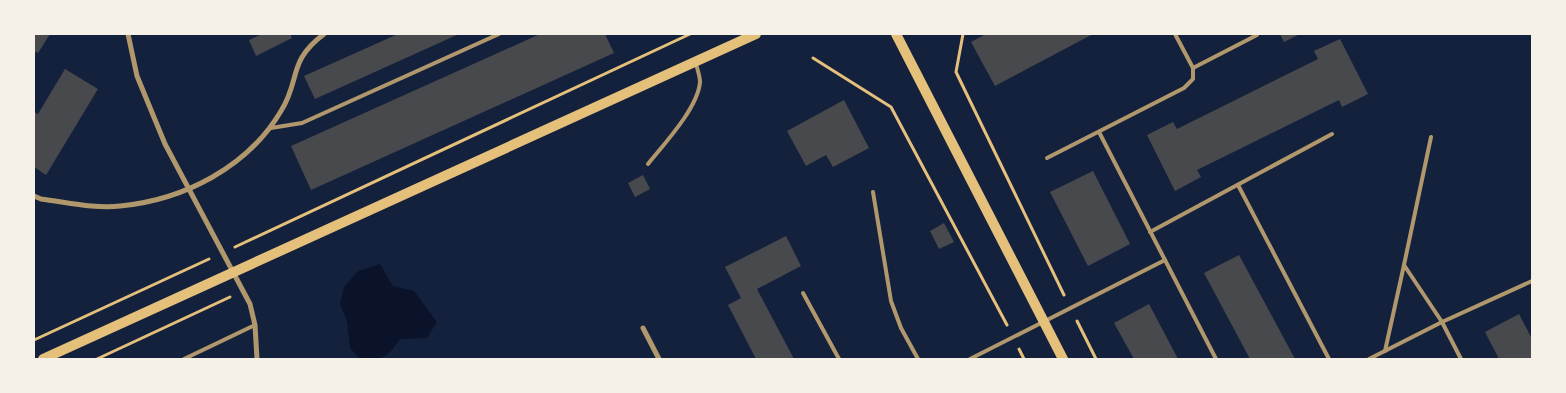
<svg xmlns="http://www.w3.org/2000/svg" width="1566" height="393" font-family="'Fira Sans',sans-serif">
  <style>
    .water { fill: #0b132b }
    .building { fill: #48494c }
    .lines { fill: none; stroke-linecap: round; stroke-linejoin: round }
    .path { stroke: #e5c07b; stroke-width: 3 }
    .service { stroke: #b1986c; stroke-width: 4 }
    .minor { stroke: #b1986c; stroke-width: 5 }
    .secondary { stroke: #e5c07b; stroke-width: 10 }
  </style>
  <rect width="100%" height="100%" fill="#14213d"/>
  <path class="water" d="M380,264L393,286L414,291L437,322L427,338L400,339C386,359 385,359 360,359L350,348L347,321L340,304L344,287L358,271Z"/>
  <g class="building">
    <polygon points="34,34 50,34 38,53 34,51"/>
    <polygon points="262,34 290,34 292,38 256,56 249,40"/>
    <polygon points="398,34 459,34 315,99 304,76"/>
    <polygon points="540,34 605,34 614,53 311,190 291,146"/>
    <polygon points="986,34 1093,34 995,86 971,42"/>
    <polygon points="1280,34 1300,34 1284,42"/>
    <polygon points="1340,39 1368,94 1342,107 1339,100 1197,170 1201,177 1175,191 1147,135 1173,122 1177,129 1318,59 1314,51"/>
    <polygon points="65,69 98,89 46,175 34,167 34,112 38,114"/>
    <polygon points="844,100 869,148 833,167 826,155 806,166 787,131"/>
    <polygon points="1093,171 1130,244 1088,266 1050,192"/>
    <polygon points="643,175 650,189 635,197 628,183"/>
    <polygon points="944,223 954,242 939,249 930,231"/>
    <polygon points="786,236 801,266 757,289 794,359 756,359 728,305 741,298 725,267"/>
    <polygon points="1239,255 1295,359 1250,359 1204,273"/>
    <polygon points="1149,304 1178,359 1134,359 1114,323"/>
    <polygon points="1519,314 1532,339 1532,359 1499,359 1485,332"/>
  </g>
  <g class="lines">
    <g class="path">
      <polyline points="963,34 956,72 1064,295"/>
      <polyline points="813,58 891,107 1007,325"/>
      <polyline points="235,247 690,34"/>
      <polyline points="1077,321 1096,359"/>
      <polyline points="34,340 209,259"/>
      <polyline points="1019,349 1024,359"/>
      <polyline points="97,359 230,297"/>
    </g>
    <g class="service">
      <polyline points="1193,68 1257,35"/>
      <polyline points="271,128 302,123 499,34"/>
      <polyline points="1099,132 1216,359"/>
      <polyline points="1431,137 1404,265 1442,322 1461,359"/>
      <polyline points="1047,158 1184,88 1193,79 1193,68 1175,34"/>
      <path d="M648,164C664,144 698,108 700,82C700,76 697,69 696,63"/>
      <polyline points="1238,185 1329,359"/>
      <polyline points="873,192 891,301 901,328 918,359"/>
      <polyline points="1150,232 1332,134"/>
      <polyline points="803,293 839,359"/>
      <polyline points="1385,351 1404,265"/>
      <polyline points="184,359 255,325"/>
      <polyline points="970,359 1165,260"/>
      <polyline points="1369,359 1442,322 1532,281"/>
    </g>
    <g class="minor">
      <polyline points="128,34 137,76 165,144 250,304 255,325 257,359"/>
      <path d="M34,196L41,199C66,202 95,209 120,206C184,200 248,167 281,111C301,79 287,62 324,34"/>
      <polyline points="643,328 659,359"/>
    </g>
    <g class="secondary">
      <polyline points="896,34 1063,359"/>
      <polyline points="43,359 756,34"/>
    </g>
  </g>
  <rect width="1566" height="393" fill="none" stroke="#f6f1e7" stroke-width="70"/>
</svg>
